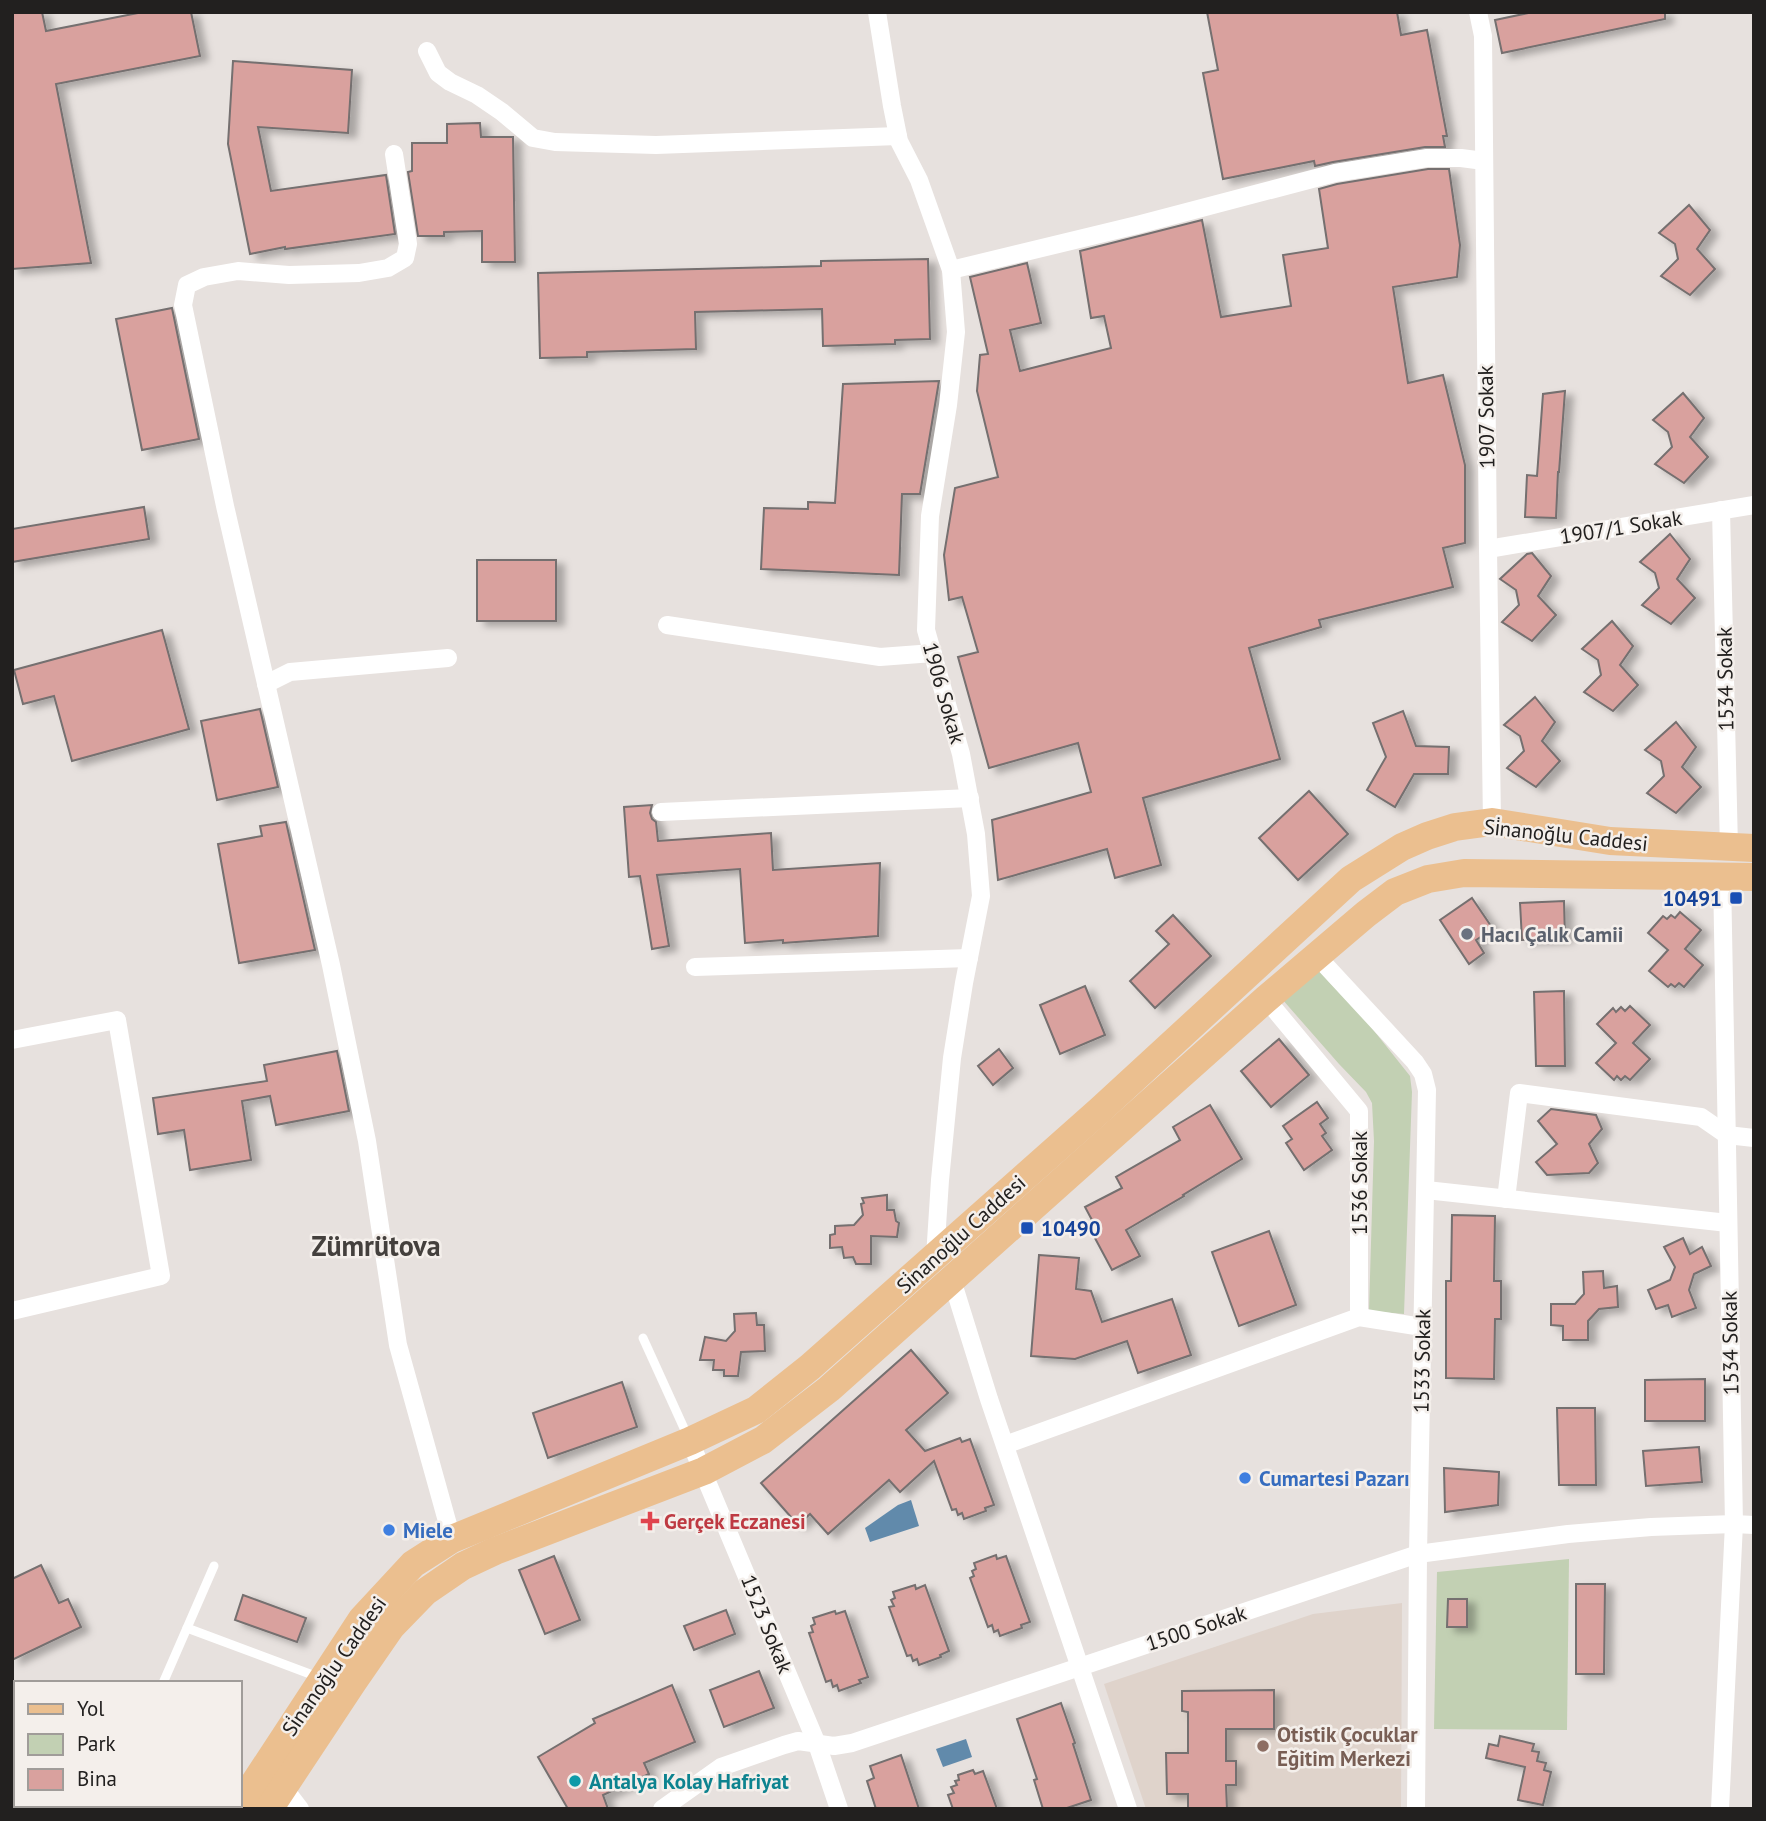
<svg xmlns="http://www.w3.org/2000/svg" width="1766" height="1821" font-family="'PT Sans',sans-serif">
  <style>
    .built { fill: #dfd3cb }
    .green { fill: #c2d0b3 }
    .water { fill: #618aab }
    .building { fill: #d9a19e; stroke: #756f6f; stroke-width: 2; filter: url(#shadow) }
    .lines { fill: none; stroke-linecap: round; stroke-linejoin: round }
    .service { stroke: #fff; stroke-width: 9 }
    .minor { stroke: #fff; stroke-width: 18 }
    .primary { stroke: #ebbf8f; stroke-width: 28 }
    .transit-dot { fill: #1a4fb4; stroke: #f4efeb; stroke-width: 2.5 }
    .worship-dot { fill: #6b7280; stroke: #f4efeb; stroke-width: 2.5 }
    .shop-dot { fill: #3f7fe0; stroke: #f4efeb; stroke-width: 2.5 }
    .health-dot { fill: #e0444e; stroke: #f4efeb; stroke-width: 2.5 }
    .education-dot { fill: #8d6e63; stroke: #f4efeb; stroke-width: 2.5 }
    .culture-dot { fill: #0f9aa8; stroke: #f4efeb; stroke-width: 2.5 }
    .labels { text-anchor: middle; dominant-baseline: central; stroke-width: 5; stroke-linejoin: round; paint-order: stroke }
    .street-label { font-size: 21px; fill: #22201f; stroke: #f4efeb }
    .transit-label { font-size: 21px; font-weight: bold; fill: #164399; stroke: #f4efeb; text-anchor: end }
    .worship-label { font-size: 21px; font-weight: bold; fill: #5b616d; stroke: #f4efeb; text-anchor: start }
    .shop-label { font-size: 21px; font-weight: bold; fill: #366cbe; stroke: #f4efeb; text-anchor: start }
    .health-label { font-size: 21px; font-weight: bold; fill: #be3a42; stroke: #f4efeb; text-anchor: start }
    .education-label { font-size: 21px; font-weight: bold; fill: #785e54; stroke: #f4efeb; text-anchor: start }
    .culture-label { font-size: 21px; font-weight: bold; fill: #0d838f; stroke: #f4efeb; text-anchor: start }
    .district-label { font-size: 28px; font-weight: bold; fill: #44403d; stroke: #f4efeb }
  </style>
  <defs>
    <filter id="shadow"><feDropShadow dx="8" dy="4.5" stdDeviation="3.5" flood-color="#0004"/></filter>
  </defs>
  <rect width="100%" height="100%" fill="#e7e1de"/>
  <polygon class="built" points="1402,1603 1401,1809 1146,1809 1104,1684 1313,1614"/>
  <g class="green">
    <polygon points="1316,968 1367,1022 1410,1076 1412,1092 1404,1314 1369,1311 1374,1141 1372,1103 1366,1092 1339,1064 1282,999"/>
    <polygon points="1569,1559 1567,1730 1434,1729 1437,1572"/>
  </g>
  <g class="water">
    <polygon points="911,1500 919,1526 870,1542 865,1528 898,1505"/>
    <polygon points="966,1739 972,1757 943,1767 936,1749"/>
  </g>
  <g class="building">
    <polygon points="12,12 42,12 46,31 143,12 191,12 200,56 56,84 91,263 12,269"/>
    <polygon points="1207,12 1397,12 1401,35 1427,30 1447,136 1443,136 1445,147 1425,147 1333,162 1315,166 1314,161 1223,179 1203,73 1218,70"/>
    <polygon points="1533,12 1665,12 1665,19 1502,53 1495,20"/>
    <polygon points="233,61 352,70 348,133 258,127 271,191 386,175 395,234 285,249 285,247 250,254 228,144"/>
    <polygon points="480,123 481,137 513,137 515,262 482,262 482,231 444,232 444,236 418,236 408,172 412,171 412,143 447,143 447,124"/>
    <polygon points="1428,169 1449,169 1460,245 1457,277 1393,287 1408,383 1443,375 1465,465 1465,543 1443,548 1453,587 1319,620 1321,627 1249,648 1280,759 1143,798 1161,865 1115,878 1107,849 998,880 992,820 1091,792 1078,743 989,768 958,657 978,652 962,597 949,600 944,555 955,488 998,477 977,391 980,355 988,354 970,277 1027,263 1041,323 1010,330 1020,371 1111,348 1104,316 1091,318 1080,251 1202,220 1221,317 1291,306 1283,255 1328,248 1319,189 1337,184"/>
    <polygon points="1689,205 1710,230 1697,249 1715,269 1690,295 1661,276 1678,259 1675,244 1659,233"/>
    <polygon points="928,259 930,339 895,340 895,344 823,346 822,309 695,312 696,349 587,352 587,357 540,358 538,273 821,266 821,261"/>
    <polygon points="172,308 199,439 142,450 116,319"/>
    <polygon points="939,381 920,494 902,494 899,575 761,569 764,508 808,509 808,502 835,503 843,384"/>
    <polygon points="1565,391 1559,472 1558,472 1556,518 1525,517 1527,475 1537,476 1543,394"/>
    <polygon points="1683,393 1704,418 1690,437 1708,457 1684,483 1655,464 1672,447 1668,432 1653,420"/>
    <polygon points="144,507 149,539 12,562 12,529"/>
    <polygon points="1670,534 1690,559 1677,579 1695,598 1671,624 1642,605 1659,588 1655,573 1640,562"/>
    <polygon points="1532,553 1551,576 1538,596 1556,615 1532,641 1502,622 1519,605 1516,590 1500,579 1527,554"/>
    <rect x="477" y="560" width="79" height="61"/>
    <polygon points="1612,621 1633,646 1620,665 1638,685 1613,711 1584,692 1601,675 1598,660 1582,649"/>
    <polygon points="162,630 189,729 72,761 54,696 23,704 14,670"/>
    <polygon points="1535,697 1555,722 1542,741 1560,761 1536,787 1507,768 1524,751 1520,736 1504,725"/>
    <polygon points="260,709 278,787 217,800 201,721"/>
    <polygon points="1403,711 1416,746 1449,747 1448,774 1414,774 1395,807 1367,790 1386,757 1373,723"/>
    <polygon points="1676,722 1696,747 1682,767 1701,787 1676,813 1647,793 1664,776 1661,761 1645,750"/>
    <polygon points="1309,791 1348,834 1298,880 1259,838"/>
    <polygon points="652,805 650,813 652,819 656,822 658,841 771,833 773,870 880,863 878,936 783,943 783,940 745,943 740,869 657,875 669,946 652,949 640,876 629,877 624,807"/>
    <polygon points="286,822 315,950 239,963 218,844 262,836 260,826"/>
    <polygon points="1472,898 1493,929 1476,940 1484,953 1469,964 1440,920"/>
    <polygon points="1564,901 1565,938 1522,940 1520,903"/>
    <polygon points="1680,912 1701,930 1685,949 1703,965 1684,987 1679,983 1675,987 1671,984 1668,987 1649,971 1668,950 1648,933 1663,916 1667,919 1671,915 1675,918"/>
    <polygon points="1173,915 1211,956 1155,1008 1130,981 1169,944 1156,931"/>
    <polygon points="1085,986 1105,1035 1060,1054 1040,1005"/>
    <polygon points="1564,991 1565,1066 1536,1066 1534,992"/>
    <polygon points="1630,1006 1650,1025 1633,1043 1650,1059 1630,1080 1625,1076 1621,1080 1617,1076 1614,1080 1596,1063 1616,1043 1597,1024 1613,1008 1616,1012 1621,1007 1625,1011"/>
    <polygon points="1279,1039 1309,1075 1271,1107 1241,1071"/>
    <polygon points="999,1049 1013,1068 993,1085 978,1066"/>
    <polygon points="337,1051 349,1111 276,1125 270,1096 242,1101 251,1160 190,1170 184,1130 158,1134 153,1098 267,1081 264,1065"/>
    <polygon points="1317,1102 1328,1118 1320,1124 1326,1133 1322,1136 1332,1150 1304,1170 1286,1143 1292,1139 1283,1126"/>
    <polygon points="1210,1105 1242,1159 1183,1195 1184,1196 1126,1230 1140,1256 1112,1270 1088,1225 1093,1222 1085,1207 1122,1188 1116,1177 1180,1140 1173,1127"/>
    <polygon points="1551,1109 1596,1115 1602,1129 1589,1144 1598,1163 1589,1173 1547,1175 1536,1162 1557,1144 1538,1121"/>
    <polygon points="887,1195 887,1210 894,1210 896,1221 899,1223 897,1237 871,1236 871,1264 856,1264 853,1257 844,1258 842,1247 830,1248 830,1235 835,1234 835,1226 854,1225 863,1215 861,1204 864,1203 862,1198"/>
    <polygon points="1452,1215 1495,1216 1494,1281 1501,1281 1501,1319 1495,1319 1494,1379 1446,1378 1446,1281 1451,1281"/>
    <polygon points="1269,1231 1296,1305 1239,1326 1212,1252"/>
    <polygon points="1683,1238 1690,1254 1702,1247 1711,1266 1694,1274 1689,1290 1696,1308 1672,1317 1668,1305 1656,1309 1648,1290 1670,1280 1675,1267 1664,1247"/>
    <polygon points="1039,1255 1079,1258 1076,1289 1091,1291 1102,1322 1172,1299 1191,1355 1138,1373 1127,1341 1075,1359 1031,1356"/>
    <polygon points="1603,1271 1604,1288 1617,1286 1618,1307 1599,1309 1588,1321 1588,1340 1563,1340 1563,1326 1551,1325 1551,1304 1575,1304 1584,1294 1583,1272"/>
    <polygon points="756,1313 757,1325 764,1325 765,1351 741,1352 738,1376 724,1376 724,1370 713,1370 714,1360 700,1360 705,1337 726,1341 735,1331 734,1314"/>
    <polygon points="911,1350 948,1393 906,1430 925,1451 960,1438 962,1442 970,1439 994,1505 985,1508 986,1511 964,1519 962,1513 958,1515 956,1509 952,1510 934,1461 900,1492 889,1480 828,1534 810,1514 798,1525 761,1483"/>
    <polygon points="1705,1379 1705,1421 1645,1421 1645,1380"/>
    <polygon points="622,1382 637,1427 548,1458 533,1413"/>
    <polygon points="1557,1408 1595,1408 1596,1485 1559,1485"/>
    <polygon points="1699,1447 1702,1482 1646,1486 1643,1451"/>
    <polygon points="1444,1468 1499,1472 1498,1505 1445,1512"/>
    <polygon points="996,1555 997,1559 1006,1556 1030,1622 1021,1625 1022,1628 1000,1636 998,1630 994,1632 992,1625 988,1627 970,1578 974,1576 972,1571 976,1569 974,1563"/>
    <polygon points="554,1556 580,1620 545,1634 519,1570"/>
    <polygon points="41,1565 59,1603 68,1599 81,1627 12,1660 12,1579"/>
    <polygon points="1576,1584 1605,1584 1604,1674 1576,1674"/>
    <polygon points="915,1585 916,1589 925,1585 949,1651 940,1655 941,1657 919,1665 917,1659 913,1661 911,1655 907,1656 889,1607 894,1606 891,1600 895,1598 893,1592"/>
    <polygon points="243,1595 306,1618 297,1642 235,1620"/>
    <polygon points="1448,1599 1467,1599 1467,1627 1447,1627"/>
    <polygon points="726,1610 735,1634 694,1650 684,1626"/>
    <polygon points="835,1611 836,1614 845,1611 868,1677 859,1680 861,1683 839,1691 837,1685 833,1687 831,1680 826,1682 809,1633 813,1632 811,1626 815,1624 813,1618"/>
    <polygon points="759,1671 774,1708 724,1727 710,1690"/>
    <polygon points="672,1685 695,1742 644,1763 649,1774 603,1795 608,1809 568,1809 538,1757 595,1723 593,1719"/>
    <polygon points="1274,1690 1274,1729 1226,1729 1226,1761 1236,1761 1236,1785 1226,1785 1227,1809 1188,1809 1188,1794 1167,1794 1166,1753 1188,1753 1188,1712 1182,1711 1182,1691"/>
    <polygon points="1061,1703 1075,1743 1073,1744 1091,1800 1064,1809 1043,1809 1034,1780 1037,1779 1017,1719"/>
    <polygon points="1500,1736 1534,1744 1532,1751 1539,1752 1537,1761 1546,1763 1544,1770 1551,1772 1543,1805 1518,1800 1525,1767 1486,1758 1489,1744 1498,1746"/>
    <polygon points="901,1755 919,1809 876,1809 867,1781 874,1778 870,1766"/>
    <polygon points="973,1770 975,1774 983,1771 997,1809 953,1809 948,1795 954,1793 951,1787 957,1785 955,1781 959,1780 958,1775"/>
  </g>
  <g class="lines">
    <g class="service">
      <polyline points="643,1338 688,1437"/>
      <polyline points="187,1628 318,1677"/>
      <polyline points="163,1683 214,1566"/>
    </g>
    <g class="minor">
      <polyline points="877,12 892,106 899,141 919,180 951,270 956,332 948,405 930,516 926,630 961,754 976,834 981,896 964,983 952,1058 940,1180 935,1257"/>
      <polyline points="1478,12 1483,36 1488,549 1492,822"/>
      <polyline points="427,51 438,73 450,82 477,95 502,112 533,138 555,142 656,145 898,136"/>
      <polyline points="394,154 408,244 405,258 388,268 359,273 289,275 238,271 204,277 187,285 183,305 225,506 331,965 367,1141 398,1345 452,1539"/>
      <polyline points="951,270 1137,225 1335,173 1427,158 1461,158 1484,161"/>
      <polyline points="1721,510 1729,848"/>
      <polyline points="1488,549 1754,505"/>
      <polyline points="667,625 880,657 933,653"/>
      <polyline points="266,684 290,672 448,658"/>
      <polyline points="661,812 970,798"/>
      <polyline points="1316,955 1415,1062 1423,1074 1427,1090 1418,1554 1416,1809"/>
      <polyline points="695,967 969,958"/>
      <polyline points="1266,999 1359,1111 1359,1317"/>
      <polyline points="12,1040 117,1020 161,1276 12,1311"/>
      <polyline points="1426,1190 1728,1223"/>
      <polyline points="1506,1199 1519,1093 1701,1117 1727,1135 1754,1138"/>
      <polyline points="952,1280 989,1399 1128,1809"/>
      <polyline points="690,1441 817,1744 839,1809"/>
      <polyline points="1005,1445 1359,1317 1422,1327"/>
      <polyline points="284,1788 300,1809"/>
      <polyline points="662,1809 721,1767 784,1745 798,1741 834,1746 852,1743 1418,1554 1568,1534 1651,1527 1734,1524 1754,1525"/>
      <polyline points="1720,1809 1734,1524 1722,876"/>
    </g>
    <g class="primary">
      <polyline points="240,1805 362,1619 413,1564 452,1539 690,1441 756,1410 810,1367 1100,1110 1351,879 1402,847 1427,836 1455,827 1492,822 1610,841 1754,848"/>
      <polyline points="269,1809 353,1682 391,1627 425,1592 463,1566 495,1551 704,1471 763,1440 829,1389 1266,999 1366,914 1395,892 1428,879 1464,873 1754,877"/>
    </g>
  </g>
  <g class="transit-dot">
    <rect x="1729" y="891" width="14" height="14" rx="3.5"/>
    <rect x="1020" y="1221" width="14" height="14" rx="3.5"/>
  </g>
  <circle class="worship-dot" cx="1467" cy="934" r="7"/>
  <g class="shop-dot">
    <circle cx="1245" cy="1478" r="7"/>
    <circle cx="389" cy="1530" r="7"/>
  </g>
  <path class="health-dot" d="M646.5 1510.5h7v7h7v7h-7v7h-7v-7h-7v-7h7z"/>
  <circle class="education-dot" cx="1263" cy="1746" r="7"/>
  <circle class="culture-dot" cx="575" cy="1781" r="7"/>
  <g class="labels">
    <g class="street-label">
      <text transform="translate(1486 417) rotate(-91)">1907 Sokak</text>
      <text transform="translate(1621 527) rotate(-9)">1907/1 Sokak</text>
      <text transform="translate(1725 679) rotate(-91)">1534 Sokak</text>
      <text transform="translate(944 693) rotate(74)">1906 Sokak</text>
      <text transform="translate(1566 835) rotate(6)">Si̇nanoğlu Caddesi</text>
      <text transform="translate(1359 1183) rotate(-90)">1536 Sokak</text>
      <text transform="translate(961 1234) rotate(-42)">Si̇nanoğlu Caddesi</text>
      <text transform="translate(1730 1343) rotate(-91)">1534 Sokak</text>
      <text transform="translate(1422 1361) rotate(-89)">1533 Sokak</text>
      <text transform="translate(767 1624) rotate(68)">1523 Sokak</text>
      <text transform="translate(1196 1628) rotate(-18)">1500 Sokak</text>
      <text transform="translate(334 1666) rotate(-55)">Si̇nanoğlu Caddesi</text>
    </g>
    <g class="transit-label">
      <text x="1722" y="898">10491</text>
      <text x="1041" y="1228" text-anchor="start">10490</text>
    </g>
    <g class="worship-label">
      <text x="1481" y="934">Hacı Çalık Camii</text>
    </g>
    <g class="shop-label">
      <text x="1259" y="1478">Cumartesi Pazarı</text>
      <text x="403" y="1530">Miele</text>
    </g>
    <g class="health-label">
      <text x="664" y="1521">Gerçek Eczanesi</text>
    </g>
    <g class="education-label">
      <text x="1277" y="1734">Otistik Çocuklar<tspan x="1277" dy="24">Eğitim Merkezi</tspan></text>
    </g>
    <g class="culture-label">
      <text x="589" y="1781">Antalya Kolay Hafriyat</text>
    </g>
    <g class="district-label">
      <text x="376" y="1245">Zümrütova</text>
    </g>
  </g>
  <rect width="1766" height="1821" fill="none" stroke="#22201f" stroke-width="28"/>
  <rect x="14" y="1681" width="228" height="126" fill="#f4efeb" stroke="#a09c99" stroke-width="2"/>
  <rect x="28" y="1704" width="35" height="10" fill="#ebbf8f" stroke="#a09c99" stroke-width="2"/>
  <text x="77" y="1716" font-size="21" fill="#22201f">Yol</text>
  <rect x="28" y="1734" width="35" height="21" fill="#c2d0b3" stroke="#a09c99" stroke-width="2"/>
  <text x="77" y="1751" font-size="21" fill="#22201f">Park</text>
  <rect x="28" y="1769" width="35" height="21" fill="#d9a19e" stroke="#a09c99" stroke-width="2"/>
  <text x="77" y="1786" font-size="21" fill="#22201f">Bina</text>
</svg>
